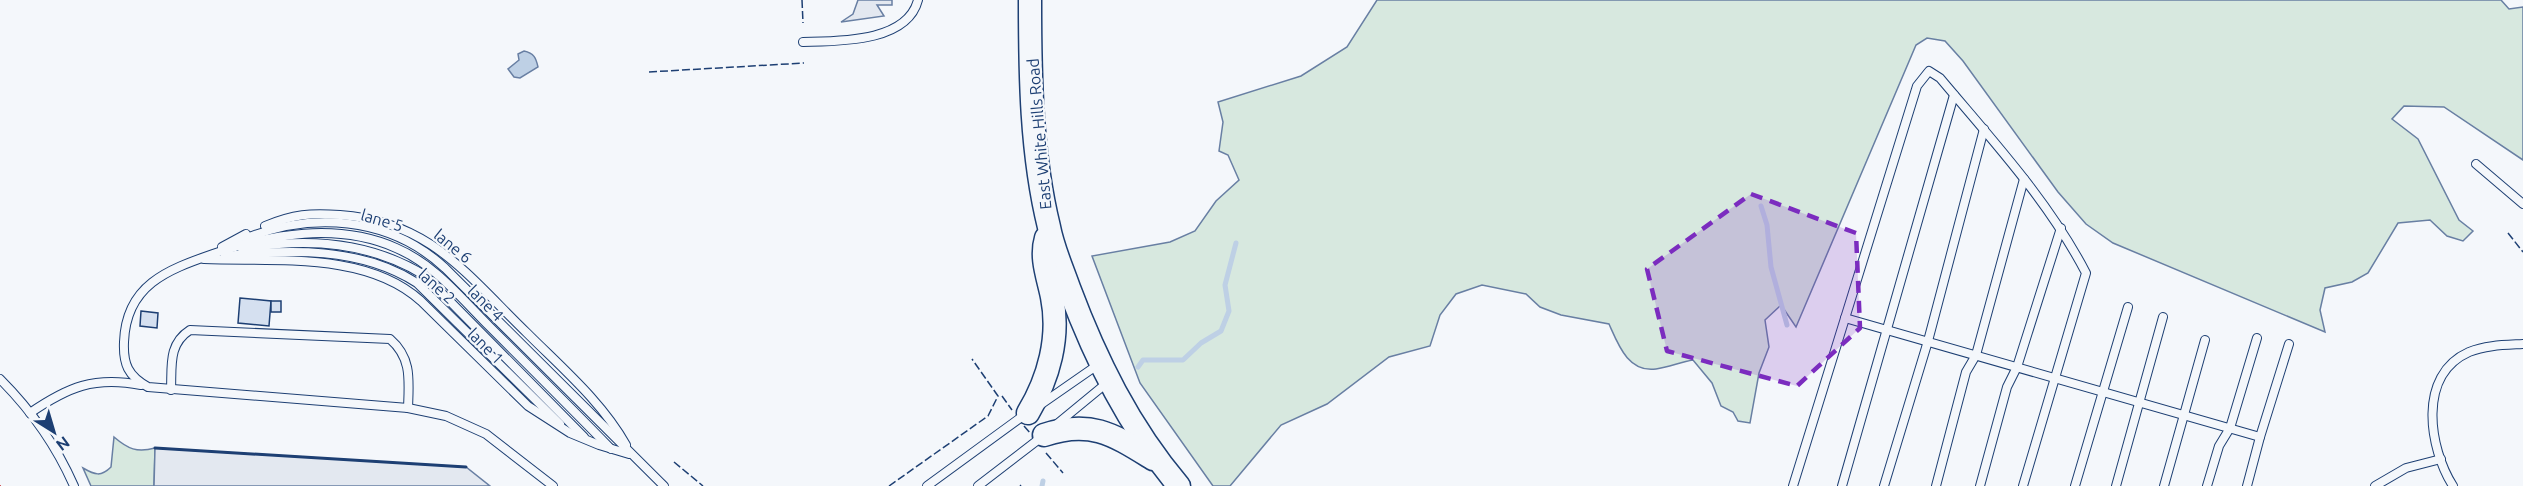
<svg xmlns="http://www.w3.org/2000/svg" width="2523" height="486" font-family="Ubuntu,sans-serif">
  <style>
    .green { fill: #d7e8df; stroke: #687fa3; stroke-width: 1.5 }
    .parking { fill: #e3e8f0; stroke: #687fa3; stroke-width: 1.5 }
    .water { fill: #bed0e5; stroke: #687fa3; stroke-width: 1.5 }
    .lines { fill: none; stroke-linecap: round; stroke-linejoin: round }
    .stream { stroke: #bed0e5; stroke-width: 5 }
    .building { fill: #d5e0f0; stroke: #1d3f73; stroke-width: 1.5 }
    .service-casing { stroke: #1d3f73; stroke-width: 10 }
    .secondary-casing { stroke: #1d3f73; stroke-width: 25 }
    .service { stroke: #f4f7fb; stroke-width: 8 }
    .secondary { stroke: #f4f7fb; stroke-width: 22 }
    .fence { stroke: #1d3f73; stroke-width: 1.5; stroke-dasharray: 8 3; stroke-linecap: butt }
    .wall { stroke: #1d3f73; stroke-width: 3 }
    .power { stroke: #c62828; stroke-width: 1.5; stroke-dasharray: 21 4.5 3 4.5; stroke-linecap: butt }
    .marked { fill: #7b2cbf; fill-opacity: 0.2; stroke: #7b2cbf; stroke-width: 4.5; stroke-dasharray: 12 8; stroke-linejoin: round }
    .labels { text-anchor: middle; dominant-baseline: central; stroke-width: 4.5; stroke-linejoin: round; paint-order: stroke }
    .street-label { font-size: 16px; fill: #1d3f73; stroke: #f4f7fb }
  </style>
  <rect width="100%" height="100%" fill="#f4f7fb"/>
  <g class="green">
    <path d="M1377,0H2501L2509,9L2523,7V160L2444,107L2404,106L2392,119L2418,139L2459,220L2473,231L2463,241L2447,236L2430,220L2398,223L2368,273L2352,282L2325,288L2320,310L2325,332L2113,243L2086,224L2058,192L1963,61L1945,41L1927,38L1916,45L1796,327L1781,305L1765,320L1769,347L1759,373L1750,423L1738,421L1733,412L1721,406L1712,383L1693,360C1681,362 1669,367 1656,369C1628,373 1618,344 1609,324L1561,315L1540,307L1526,294L1482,285L1456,294L1440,315L1430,346L1389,357L1327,404L1281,425L1230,486H1213L1140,383L1092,256L1170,242L1195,231L1216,201L1239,180L1228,155L1219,151L1223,122L1218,102L1301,76L1347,47Z"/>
    <path d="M114,437C128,449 137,453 155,448L154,486H91L83,468C95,475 101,477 111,467Z"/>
  </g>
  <g class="parking">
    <polygon points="858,0 892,0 892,5 877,5 884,16 841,22 853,14"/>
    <polygon points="155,448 466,467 490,486 154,486"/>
  </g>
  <path class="water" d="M524,51C534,53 536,58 538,67L520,78L514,77L508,69L519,60L518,54Z"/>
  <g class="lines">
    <g class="stream">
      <polyline points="1761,206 1767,225 1771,267 1787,325"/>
      <polyline points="1138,367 1143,360 1183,360 1201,343 1221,331 1229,311 1225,285 1236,243"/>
      <polyline points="1042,486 1043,481"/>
    </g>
  </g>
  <g class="building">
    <polygon points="240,298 271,301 269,326 238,323"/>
    <rect x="271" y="301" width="10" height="11"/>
    <polygon points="141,311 158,313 157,328 140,326"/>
  </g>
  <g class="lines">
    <g class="service-casing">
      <g id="service">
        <path d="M803,42C837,41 907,43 918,0"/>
        <polyline points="2476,164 2523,204"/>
        <path d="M265,226C294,214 310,213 340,215C430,221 467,275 527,333C562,368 602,402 626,445"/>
        <path d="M242,240C310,211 389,216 445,268L664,486"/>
        <polyline points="222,247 246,234"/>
        <path d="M242,249C306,237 368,241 424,275L584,437"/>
        <path d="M225,256C289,249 361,247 417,283L560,424"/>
        <path d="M204,259C274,262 366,251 421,301L528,406L570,433L599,445L629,454"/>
        <polyline points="1845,318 2260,437 2247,486"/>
        <path d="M0,379C32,411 56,445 74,486"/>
        <path d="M171,390C172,366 168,344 190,330L390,339C412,358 409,380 408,408"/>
        <polyline points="1040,405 1099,364"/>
        <path d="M30,413C68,387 94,376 141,385"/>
        <polyline points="1057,424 1108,382"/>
        <polyline points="2260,437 2289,344"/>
        <path d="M553,486L486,434L446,416L408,408L148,387C128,376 123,364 124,342C126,285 167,270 213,254C271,234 337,222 396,248C434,264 460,297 489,326C530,367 571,408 611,449"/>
        <polyline points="927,486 1027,413"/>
        <polyline points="978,486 1043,436"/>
        <path d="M1793,486L1917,86L1929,71L1940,78C1992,140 2048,200 2086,273L2023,486"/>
        <polyline points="1842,486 1954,95"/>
        <polyline points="1884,486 1928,341 1984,129"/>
        <polyline points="1936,486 1966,372 1976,355 2024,179"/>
        <polyline points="1980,486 2007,387 2017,367 2061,228"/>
        <polyline points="2075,486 2128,307"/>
        <polyline points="2116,486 2163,317"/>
        <polyline points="2164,486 2205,340"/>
        <polyline points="2207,486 2219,446 2230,428 2257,338"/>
        <polyline points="2375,486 2406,468 2441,459"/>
        <path d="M2453,486C2429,448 2417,375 2469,352C2486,345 2505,345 2523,344"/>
      </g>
    </g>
    <g class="secondary-casing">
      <g id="secondary">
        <path d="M1030,0C1030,75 1031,154 1049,227C1053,248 1062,268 1069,288C1096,360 1129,427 1179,486"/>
        <path d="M1028,413C1049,378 1060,337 1052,297C1048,277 1040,258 1046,238"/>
        <path d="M1044,435C1091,419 1114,435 1153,459"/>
      </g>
    </g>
    <use href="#service" class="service"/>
    <use href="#secondary" class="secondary"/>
    <g class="fence">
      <polyline points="802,0 803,23"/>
      <polyline points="649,72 804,63"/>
      <polyline points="2508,233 2523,252"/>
      <polyline points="1002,396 1012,410"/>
      <polyline points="1024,426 1031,434"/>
      <polyline points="1046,453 1063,473"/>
      <polyline points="674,462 703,486"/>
      <polyline points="889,486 988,416 998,396 972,359"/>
      <polyline points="1020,486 1021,485"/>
    </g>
    <polyline class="wall" points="155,448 466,467"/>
    <polyline class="power" points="0,485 0,486"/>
  </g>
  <path class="marked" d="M1751,194L1856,233L1860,328L1797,386L1667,351L1647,269Z"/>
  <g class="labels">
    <g class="street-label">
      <text transform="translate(1039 134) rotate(-95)">East White Hills Road</text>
      <text transform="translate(382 220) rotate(16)">lane 5</text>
      <text transform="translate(453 246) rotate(39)">lane 6</text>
      <text transform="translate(437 286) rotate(42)">lane 2</text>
      <text transform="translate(486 303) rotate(45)">lane 4</text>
      <text transform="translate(486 346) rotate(45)">lane 1</text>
    </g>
  </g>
  <g transform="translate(54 432) rotate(143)" stroke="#f4f7fb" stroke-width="4.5" paint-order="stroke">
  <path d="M0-4.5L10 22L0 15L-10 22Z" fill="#1d3f73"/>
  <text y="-9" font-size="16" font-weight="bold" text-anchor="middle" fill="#1d3f73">N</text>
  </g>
</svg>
